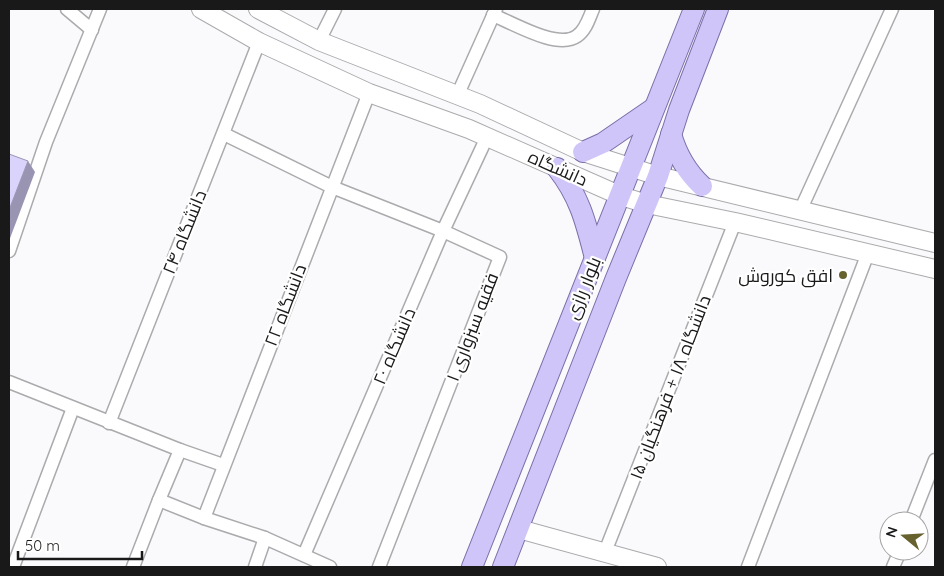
<svg xmlns="http://www.w3.org/2000/svg" width="944" height="576" font-family="Quicksand,Cairo,sans-serif">
  <style>
    .lines { fill: none; stroke-linecap: round; stroke-linejoin: round }
    .street-casing { stroke: #ababae; stroke-width: 15 }
    .secondary-casing { stroke: #ababae; stroke-width: 20 }
    .primary-casing { stroke: #7b6fa8; stroke-width: 22 }
    .street { stroke: #fff; stroke-width: 12 }
    .secondary { stroke: #fff; stroke-width: 18 }
    .primary { stroke: #d0c5f9; stroke-width: 20 }
    .shaded-wall { fill: #9994b1 }
    .building { fill: #dad4fd; stroke: #9994b1 }
    .poi-dot { fill: #67612e; stroke: #fff; stroke-width: 2 }
    .labels { text-anchor: middle; dominant-baseline: central; stroke-width: 4.5; stroke-linejoin: round; paint-order: stroke }
    .street-label { font-size: 18px; fill: #19191a; stroke: #fff }
    .poi-label { font-size: 18px; fill: #19191a; stroke: #fff; text-anchor: end }
  </style>
  <rect width="100%" height="100%" fill="#fafafd"/>
  <g class="lines">
    <g class="street-casing">
      <g id="street">
        <polyline points="67,9 92,30"/>
        <path d="M493,15C513,23 558,50 577,36C586,30 589,18 593,9"/>
        <polyline points="319,41 335,9"/>
        <polyline points="457,96 496,9"/>
        <polyline points="224,134 332,187 443,231 500,257 379,567"/>
        <polyline points="800,211 892,9"/>
        <polyline points="9,251 46,142 100,9"/>
        <polyline points="9,382 180,450 159,500 204,518 265,538 330,567"/>
        <polyline points="109,423 259,42"/>
        <polyline points="180,450 223,465"/>
        <polyline points="204,518 369,93"/>
        <polyline points="911,521 935,460"/>
        <polyline points="605,552 735,222"/>
        <polyline points="304,555 443,231 487,137"/>
        <polyline points="13,567 73,408"/>
        <polyline points="133,567 159,500"/>
        <polyline points="255,567 265,538"/>
        <polyline points="748,567 868,253"/>
        <polyline points="893,567 900,551"/>
      </g>
    </g>
    <g class="secondary-casing">
      <g id="secondary">
        <polyline points="201,9 259,42 369,93 469,129 621,196 647,204 735,222 935,269"/>
        <polyline points="258,9 319,41 480,104 583,152 658,176 935,243"/>
        <polyline points="519,529 657,567"/>
      </g>
    </g>
    <g class="primary-casing">
      <g id="primary">
        <path d="M671,134C677,155 686,171 702,186"/>
        <polyline points="583,152 603,143 654,108"/>
        <path d="M557,168C580,197 586,223 595,258"/>
        <polyline points="472,567 694,9"/>
        <polyline points="503,567 616,278 658,176 679,110 718,9"/>
      </g>
    </g>
    <use href="#street" class="street"/>
    <use href="#secondary" class="secondary"/>
    <use href="#primary" class="primary"/>
  </g>
  <polygon class="shaded-wall" points="28,161 35,172 9,241 9,210"/>
  <polygon class="building" points="9,154 28,161 9,210"/>
  <circle class="poi-dot" cx="843" cy="275" r="5"/>
  <g class="labels">
    <g class="street-label">
      <text transform="translate(558 168) rotate(24)">دانشگاه</text>
      <text transform="translate(184 232) rotate(-68)">دانشگاه ۲۴</text>
      <text transform="translate(583 288) rotate(-68)">بلوار رازی</text>
      <text transform="translate(285 305) rotate(-69)">دانشگاه ۲۲</text>
      <text transform="translate(472 327) rotate(-69)">فقیه سبزواری ۱</text>
      <text transform="translate(394 346) rotate(-67)">دانشگاه ۲۰</text>
      <text transform="translate(670 387) rotate(-69)">دانشگاه ۱۸ + فرهنگیان ۱۵</text>
    </g>
    <g class="poi-label">
      <text x="833" y="275">افق کوروش</text>
    </g>
  </g>
  <rect width="944" height="576" fill="none" stroke="#19191a" stroke-width="20"/>
  <g transform="translate(904 536) rotate(288)"><circle r="24" fill="#ffffff" stroke="#a3a3a3"/>
  <path d="M0-4L9 19L0 12L-9 19Z" fill="#67612e"/>
  <text y="-8" font-size="14" font-weight="bold" text-anchor="middle" fill="#19191a">N</text>
  </g>
  <path d="M18 551v8h124v-8" fill="none" stroke="#19191a" stroke-width="2.5"/>
  <text x="25" y="551" font-size="15" fill="#19191a" stroke="#ffffff" stroke-width="4" paint-order="stroke">50 m</text>
</svg>
